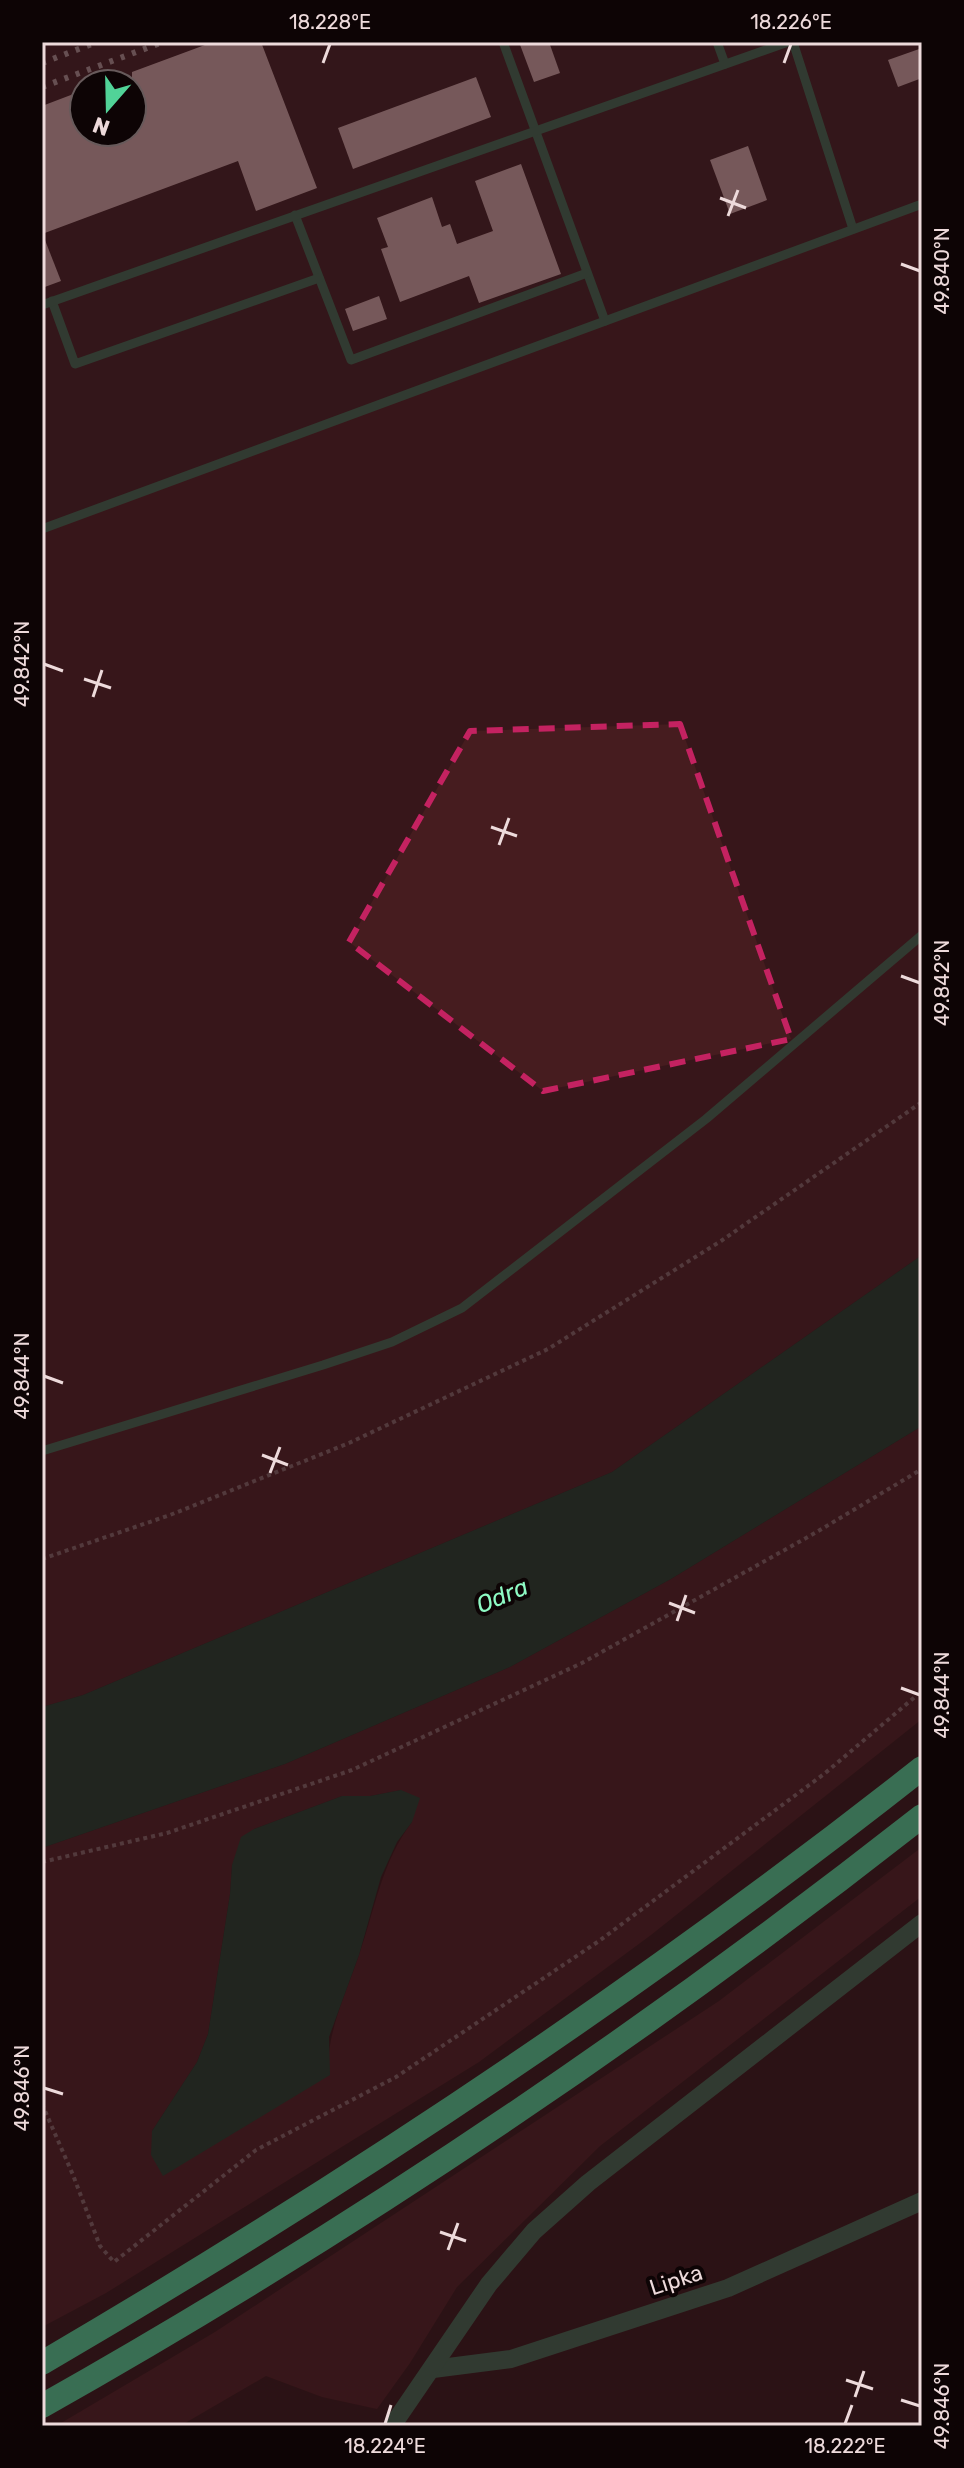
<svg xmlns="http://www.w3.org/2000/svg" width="964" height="2468" font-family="Rubik,sans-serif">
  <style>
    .built { fill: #3c1c1f; fill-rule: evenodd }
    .green { fill: #461c1f; fill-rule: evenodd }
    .water { fill: #143d2a }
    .building { fill: #d1aeae }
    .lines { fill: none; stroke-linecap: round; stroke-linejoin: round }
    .path { stroke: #80696b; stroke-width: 4; stroke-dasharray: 4 4; stroke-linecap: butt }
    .lane { stroke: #386c52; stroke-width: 9 }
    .street { stroke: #386c52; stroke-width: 18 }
    .highway { stroke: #4ade9d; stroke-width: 24 }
    .rail { stroke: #ae999b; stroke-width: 6; stroke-dasharray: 4 8; stroke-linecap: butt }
    .marked { fill: none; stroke: #c42261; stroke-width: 6; stroke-dasharray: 16 10; stroke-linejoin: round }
    .ticks { fill: none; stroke: #eddadb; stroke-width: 3 }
    .labels { text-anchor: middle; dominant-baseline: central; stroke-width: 8; stroke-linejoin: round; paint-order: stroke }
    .street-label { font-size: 22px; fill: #eddadb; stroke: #0d0405 }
    .water-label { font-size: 24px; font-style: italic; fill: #8efac4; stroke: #0d0405 }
    .neatline { fill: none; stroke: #eddadb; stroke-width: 3 }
    .ticks-label { font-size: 20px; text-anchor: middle; fill: #eddadb }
  </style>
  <rect width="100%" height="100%" fill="#2c1315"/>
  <path class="built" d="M42,42H922V204L42,530ZM84,84H132V132H84Z"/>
  <g class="green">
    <polygon points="922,204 922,1255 612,1472 83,1695 42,1707 42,529"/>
    <path d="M922,1426V1719L651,1935L479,2062L106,2293L42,2327V1848L285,1764L510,1667L671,1579ZM401,1790L412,1822C381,1863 375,1910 358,1958C346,1993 330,2026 328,2063L152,2131L197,2062L208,2034L230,1894L232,1865L254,1829L342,1796H370Z"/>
    <polygon points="922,1847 922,1896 600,2146 457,2287 410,2363 377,2409 322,2397 266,2376 180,2426 56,2426 215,2332 719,2001"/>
  </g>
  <g class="water">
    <polygon points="922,1255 922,1426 671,1579 510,1667 285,1764 42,1848 42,1707 83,1695 612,1472"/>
    <polygon points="401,1790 420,1798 412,1822 397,1842 381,1877 359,1955 329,2037 330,2075 163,2176 151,2155 152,2131 197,2062 208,2034 230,1894 232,1865 241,1837 254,1829 342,1796 370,1796"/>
  </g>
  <g class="building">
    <polygon points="213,42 261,42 317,188 256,211 238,161 42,234 42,106 84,90 84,132 132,132 132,72"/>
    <polygon points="519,42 549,42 560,73 534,82"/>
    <polygon points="922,48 922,78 898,87 888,60"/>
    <polygon points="476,77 491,117 353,169 338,128"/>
    <polygon points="748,146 767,200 730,214 710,160"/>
    <polygon points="521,164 561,274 479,303 469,276 400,302 381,249 388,247 377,218 432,197 442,227 450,224 457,244 493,231 475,181"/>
    <polygon points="43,235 61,281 42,288 42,236"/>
    <polygon points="379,296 387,319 353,331 345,309"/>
  </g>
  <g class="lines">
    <g class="path">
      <polyline points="42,1559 170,1515 349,1443 548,1349 721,1241 922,1102"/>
      <polyline points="42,1862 167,1833 352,1770 582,1663 815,1533 922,1469"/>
      <polyline points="42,2104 73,2175 100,2246 114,2262 256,2150 396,2077 599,1941 824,1774 922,1691"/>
    </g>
    <g class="lane">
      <polyline points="503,42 605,321"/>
      <polyline points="717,42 725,64"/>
      <polyline points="793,42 853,229"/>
      <polyline points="295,215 351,360 587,273"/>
      <polyline points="52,301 75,364 319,278"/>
      <polyline points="42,305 788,42"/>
      <polyline points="42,529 922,204"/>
      <polyline points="42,1451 323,1365 392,1342 462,1308 706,1119 922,935"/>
    </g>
    <g class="street">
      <polyline points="433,2369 511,2359 728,2288 922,2201"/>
      <polyline points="392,2426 489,2284 534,2231 588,2183 922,1923"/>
    </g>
    <g class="highway">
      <path d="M42,2363C348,2184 643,1988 922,1768"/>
      <path d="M42,2406C347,2234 647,2032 922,1816"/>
    </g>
    <g class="rail">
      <polyline points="42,63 97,42"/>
      <polyline points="42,87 163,42"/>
    </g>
  </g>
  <path d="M0 0H964V2468H0ZM680,724L791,1039L543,1091L349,942L470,731Z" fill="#2c1315" fill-opacity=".55" fill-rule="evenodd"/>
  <path class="marked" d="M680,724L791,1039L543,1091L349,942L470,731Z"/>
  <path class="ticks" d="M323,63L330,44M784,63L791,44M720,198L746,208M728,216L738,190M901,264L920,271M44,664L63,671M84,679L111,688M93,697L102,670M491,827L517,836M499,845L509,818M901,976L920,983M44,1376L63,1383M262,1455L288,1465M270,1473L280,1447M669,1603L695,1613M677,1621L686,1595M901,1688L920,1695M44,2088L63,2094M440,2232L466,2241M448,2250L458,2223M846,2380L873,2389M855,2397L864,2371M901,2400L920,2406M385,2424L391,2405M845,2424L852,2405"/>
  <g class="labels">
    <g class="street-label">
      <text transform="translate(676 2280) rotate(-18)">Lipka</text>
    </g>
    <g class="water-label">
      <text transform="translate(502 1596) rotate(-23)">Odra</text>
    </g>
  </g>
  <rect width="964" height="2468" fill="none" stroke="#0d0405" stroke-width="88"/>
  <g transform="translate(108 108) rotate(200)"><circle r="38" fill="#0d0405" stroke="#675a5b" stroke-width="2"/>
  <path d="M0-6L14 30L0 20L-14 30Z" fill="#51d398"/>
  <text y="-12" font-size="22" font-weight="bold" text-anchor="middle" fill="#eddadb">N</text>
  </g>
  <rect x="44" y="44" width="876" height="2380" class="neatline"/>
  <g class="ticks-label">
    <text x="330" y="29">18.228°E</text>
    <text x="791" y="29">18.226°E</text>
    <text transform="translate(942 271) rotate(-90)" y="7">49.840°N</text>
    <text transform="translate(22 664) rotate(-90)" y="7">49.842°N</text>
    <text transform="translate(942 983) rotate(-90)" y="7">49.842°N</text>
    <text transform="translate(22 1376) rotate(-90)" y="7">49.844°N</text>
    <text transform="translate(942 1695) rotate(-90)" y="7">49.844°N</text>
    <text transform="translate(22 2088) rotate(-90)" y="7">49.846°N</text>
    <text transform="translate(942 2406) rotate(-90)" y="7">49.846°N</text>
    <text x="385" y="2453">18.224°E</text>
    <text x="845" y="2453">18.222°E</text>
  </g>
</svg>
